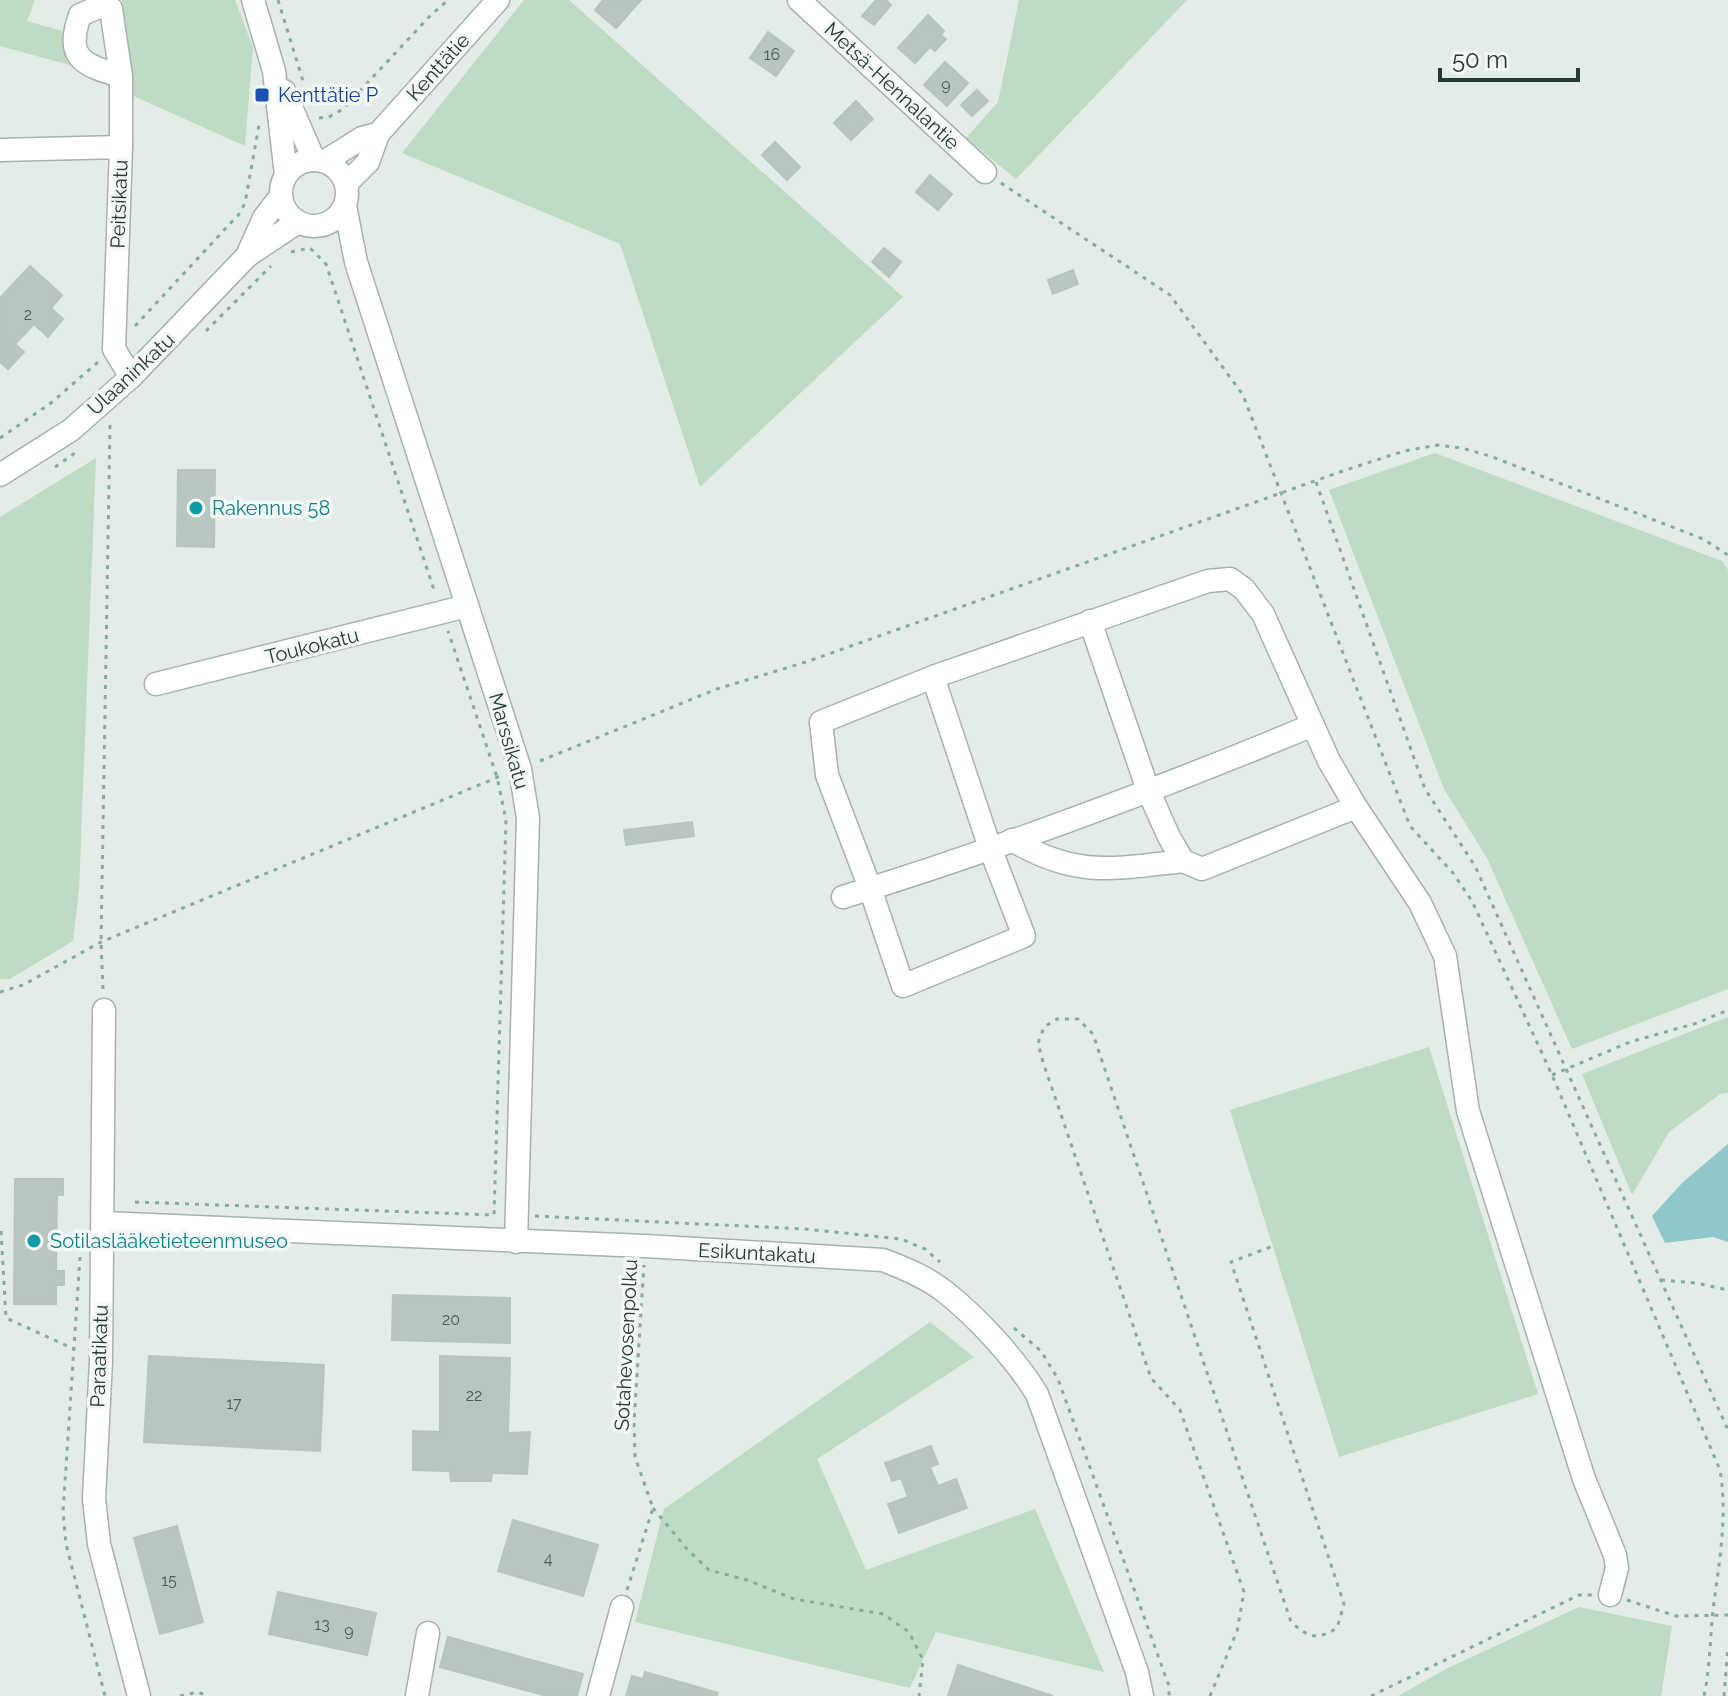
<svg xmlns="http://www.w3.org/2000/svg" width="1728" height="1696" font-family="Raleway,sans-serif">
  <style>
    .green { fill: #bedbc3 }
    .water { fill: #90c8cc }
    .building { fill: #b9c6c0; stroke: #b6c5bd; stroke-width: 2 }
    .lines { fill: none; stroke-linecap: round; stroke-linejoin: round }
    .minor-casing { stroke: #a6b3ad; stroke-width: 25 }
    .path { stroke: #86ac9d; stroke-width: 3; stroke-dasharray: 4 6; stroke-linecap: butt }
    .minor { stroke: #fff; stroke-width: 22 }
    .transit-dot { fill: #1a4fb4; stroke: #f3f8f5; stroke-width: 3 }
    .culture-dot { fill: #0f9aa8; stroke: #f3f8f5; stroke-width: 3 }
    .labels { text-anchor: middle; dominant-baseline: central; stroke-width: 7; stroke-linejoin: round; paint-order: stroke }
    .number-label { font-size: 16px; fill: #495e56 }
    .street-label { font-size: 20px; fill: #243b33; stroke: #f3f8f5 }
    .transit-label { font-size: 20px; fill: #164399; stroke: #f3f8f5; text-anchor: start }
    .culture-label { font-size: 20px; fill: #0d838f; stroke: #f3f8f5; text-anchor: start }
  </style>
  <rect width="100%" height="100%" fill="#e3ece7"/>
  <g class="green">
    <polygon points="0,0 35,0 27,21 62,31 73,66 0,46"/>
    <polygon points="122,0 235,0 253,48 245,146 129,94"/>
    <polygon points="524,0 569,0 903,297 700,487 620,244 402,153"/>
    <polygon points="1019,0 1187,0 1016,179 966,138 998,102"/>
    <polygon points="1435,453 1722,561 1728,570 1728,989 1572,1049 1487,858 1444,789 1329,490"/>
    <polygon points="96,458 79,890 73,941 10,979 0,979 0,517"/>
    <polygon points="1728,1017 1728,1093 1720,1094 1669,1132 1632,1195 1582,1074"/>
    <polygon points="1429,1047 1538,1394 1339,1457 1230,1110"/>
    <polygon points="930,1322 974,1357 817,1459 866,1570 1035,1509 1104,1672 936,1632 910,1688 635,1622 664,1509"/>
    <polygon points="1579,1607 1672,1626 1661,1696 1398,1696 1446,1669"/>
  </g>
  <polygon class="water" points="1728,1144 1728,1242 1713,1237 1665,1243 1652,1216 1683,1182"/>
  <g class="building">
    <polygon points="603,0 641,0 616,28 595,10"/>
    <polygon points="876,0 886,0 891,5 874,25 862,16"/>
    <polygon points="928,15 944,31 941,35 946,39 935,51 930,47 915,63 898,48"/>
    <polygon points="768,32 794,51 776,76 750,58"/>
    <polygon points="945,62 968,83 947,106 924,85"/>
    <polygon points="977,90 988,101 972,116 961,105"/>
    <polygon points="856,101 873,119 851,140 834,123"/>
    <polygon points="775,142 800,167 787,180 762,155"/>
    <polygon points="930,175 952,194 938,210 916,192"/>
    <polygon points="884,248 901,262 889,277 872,262"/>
    <polygon points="30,266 62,295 51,308 63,319 48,337 34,324 15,344 24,352 8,369 0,362 0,298"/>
    <polygon points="1073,270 1078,284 1053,294 1048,280"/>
    <polygon points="178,470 215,470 214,547 177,546"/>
    <polygon points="692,822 694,836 626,845 624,830"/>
    <polygon points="15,1179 63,1179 63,1195 57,1195 56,1271 64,1271 64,1285 56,1285 56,1304 14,1304"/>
    <polygon points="393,1295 510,1298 510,1343 392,1340"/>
    <polygon points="149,1356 324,1365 320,1451 144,1442"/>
    <polygon points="440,1356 510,1358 508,1433 530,1432 527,1474 492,1473 491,1481 451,1481 450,1471 413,1470 413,1431 440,1432"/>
    <polygon points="931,1446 938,1464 930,1467 938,1486 956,1479 967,1508 899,1533 888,1504 908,1497 901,1478 892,1481 885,1463"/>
    <polygon points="513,1520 598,1545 583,1596 498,1571"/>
    <polygon points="177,1526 203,1622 160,1634 134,1538"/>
    <polygon points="278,1592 376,1613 367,1655 269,1634"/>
    <polygon points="448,1637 583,1674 577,1696 547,1696 440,1667"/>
    <polygon points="958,1665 1053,1696 948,1696"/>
    <polygon points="645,1672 718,1693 717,1696 626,1696 632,1676 643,1679"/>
  </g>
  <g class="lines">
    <g class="minor-casing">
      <g id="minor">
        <polyline points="253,0 274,71 286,175"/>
        <polyline points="799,0 985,172"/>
        <path d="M121,76C82,65 65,58 80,15L99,7L111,9L121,76V147"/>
        <polyline points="284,91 314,160"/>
        <polyline points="0,150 121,147 114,349 131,377"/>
        <circle cx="314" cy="193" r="33"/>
        <polyline points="325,161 362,138 378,134"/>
        <polyline points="346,184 368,162 378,134 498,0"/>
        <polyline points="345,206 356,262 520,769 528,818 516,1242"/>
        <polyline points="247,256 264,218 281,196"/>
        <polyline points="0,475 71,430 131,377 247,256 298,222"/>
        <polyline points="1090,621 1148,790 1169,837 1183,861 1202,869 1356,807"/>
        <polyline points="933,677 821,722 827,775 870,888 903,986 1024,936 990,848 933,677 1208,581 1230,579 1244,589 1263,614 1329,761 1356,807 1420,903 1445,956 1468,1111 1584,1479 1615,1555 1617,1568 1610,1595"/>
        <polyline points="156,684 467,606"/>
        <path d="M1012,840C1076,878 1113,869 1183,861"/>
        <path d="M843,897C1002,848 1159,789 1313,725"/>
        <polyline points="104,1010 101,1361 94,1499 99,1544 139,1696"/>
        <path d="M103,1223L645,1246L883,1260C904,1268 926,1277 944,1291C977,1317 1015,1358 1037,1394L1137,1672L1142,1696"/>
        <polyline points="417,1696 428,1633"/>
        <polyline points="598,1696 622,1607"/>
      </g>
    </g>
    <g class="path">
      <polyline points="278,0 303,81"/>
      <polyline points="319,118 329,117 343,109 430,16 448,0"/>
      <path d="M1001,183L1170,295L1243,395L1410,826L1453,873L1472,901L1552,1075L1720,1470C1728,1516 1719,1563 1713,1610C1710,1639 1710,1668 1704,1696"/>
      <polyline points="291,252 310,248 326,264 435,593"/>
      <polyline points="135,326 240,213 245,203 259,125"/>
      <polyline points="206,331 271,266"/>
      <polyline points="0,438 51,403 98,362"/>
      <polyline points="55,467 78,451"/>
      <polyline points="1316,482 1425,789 1475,866 1728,1430"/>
      <polyline points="540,761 717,689 806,662 1340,472 1404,451 1438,445 1462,448 1490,456 1703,539 1728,555"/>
      <polyline points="103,989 101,942 110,425"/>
      <polyline points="0,992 23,985 101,942 503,775"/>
      <polyline points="1552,1075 1630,1042 1697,1023 1728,1010"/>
      <polyline points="135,1202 494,1215 506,820 497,777 448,631"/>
      <polyline points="535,1216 805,1229 901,1239 925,1249 940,1262"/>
      <polyline points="1,1231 6,1318 74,1349"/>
      <polyline points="80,1257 63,1512 66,1544 105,1696"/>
      <polyline points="1661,1280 1696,1283 1728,1290"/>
      <polyline points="1014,1328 1041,1351 1058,1379 1169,1686 1169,1696"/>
      <polyline points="653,1508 687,1549 709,1570 747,1580 794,1599 883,1614 909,1632 923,1660 919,1696"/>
      <polyline points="627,1590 653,1508 635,1457 634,1422 644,1265"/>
      <polyline points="1627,1600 1676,1616 1728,1615"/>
      <polyline points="180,1696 198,1692 208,1696"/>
      <path d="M1210,1696L1237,1631L1244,1592L1180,1410L1151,1378L1043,1062L1038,1043L1044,1027L1057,1019H1078L1093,1034L1291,1622C1308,1637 1316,1641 1337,1628L1344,1604L1231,1262L1273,1246"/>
      <polyline points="1371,1696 1579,1595 1592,1595"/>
      <polyline points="1724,1696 1728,1646"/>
    </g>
    <use href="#minor" class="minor"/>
  </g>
  <rect class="transit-dot" x="254" y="87" width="16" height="16" rx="4"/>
  <g class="culture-dot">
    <circle cx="196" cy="508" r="8"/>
    <circle cx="34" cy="1241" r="8"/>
  </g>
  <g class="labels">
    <g class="number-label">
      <text x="772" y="54">16</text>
      <text x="946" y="84">9</text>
      <text x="28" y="314">2</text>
      <text x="451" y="1319">20</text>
      <text x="474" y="1395">22</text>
      <text x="234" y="1403">17</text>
      <text x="548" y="1558">4</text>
      <text x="169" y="1580">15</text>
      <text x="322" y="1624">13</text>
      <text x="349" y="1630">9</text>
    </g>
    <g class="street-label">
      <text transform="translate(438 67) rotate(-48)">Kenttätie</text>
      <text transform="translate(892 86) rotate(43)">Metsä-Hennalantie</text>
      <text transform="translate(119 204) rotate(-88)">Peitsikatu</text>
      <text transform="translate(131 374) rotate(-43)">Ulaaninkatu</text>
      <text transform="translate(312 646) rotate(-14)">Toukokatu</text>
      <text transform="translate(509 741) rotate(74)">Marssikatu</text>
      <text transform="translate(757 1253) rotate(3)">Esikuntakatu</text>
      <text transform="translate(626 1345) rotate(-87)">Sotahevosenpolku</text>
      <text transform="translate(99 1356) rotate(-88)">Paraatikatu</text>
    </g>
    <g class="transit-label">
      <text x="278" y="95">Kenttätie P</text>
    </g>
    <g class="culture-label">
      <text x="212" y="508">Rakennus 58</text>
      <text x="50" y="1241">Sotilaslääketieteenmuseo</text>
    </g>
  </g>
  <path d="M1440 68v12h138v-12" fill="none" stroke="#243b33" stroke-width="4"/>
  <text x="1452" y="68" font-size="24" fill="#243b33" stroke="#f3f8f5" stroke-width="6" paint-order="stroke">50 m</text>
</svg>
